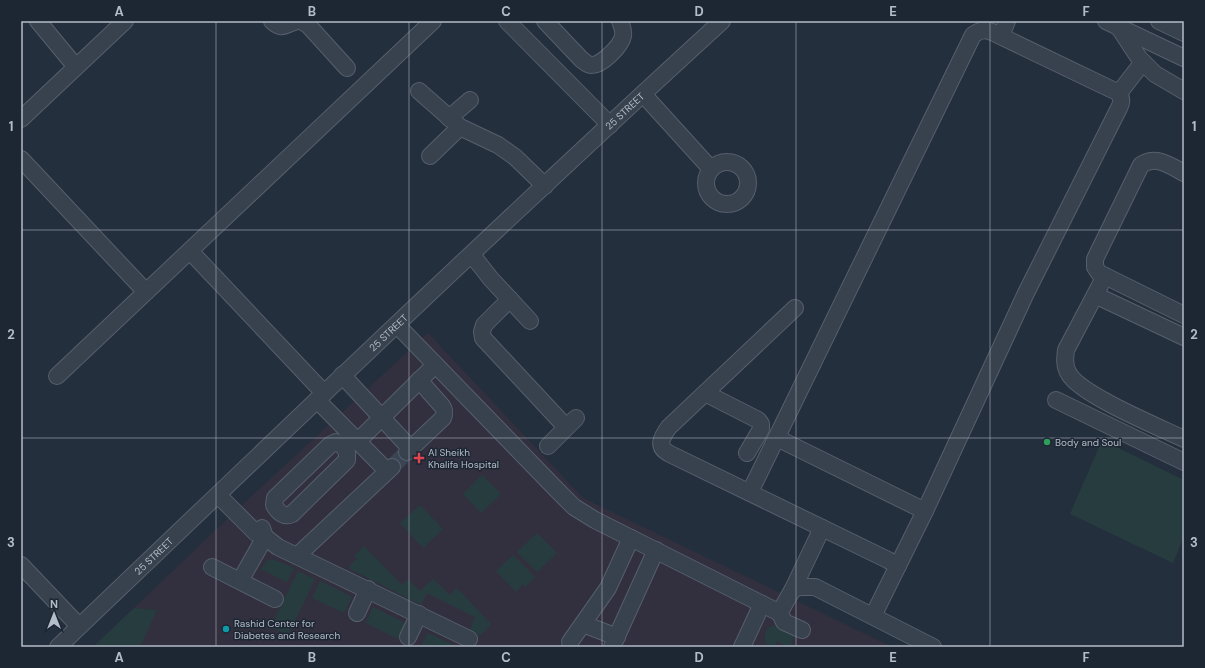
<svg xmlns="http://www.w3.org/2000/svg" width="1205" height="668" font-family="'DM Sans',sans-serif">
  <style>
    .medical { fill: #32303f }
    .green { fill: #263c3f }
    .lines { fill: none; stroke-linecap: round; stroke-linejoin: round }
    .minor-tunnel { stroke: #3a4453; stroke-width: 16; stroke-dasharray: 16 8; stroke-linecap: butt }
    .minor-casing { stroke: #565f6c; stroke-width: 18 }
    .minor { stroke: #38414e; stroke-width: 16 }
    .grid { fill: none; stroke: #b4bcc9; stroke-width: 1; stroke-opacity: 0.55 }
    .leisure-dot { fill: #2e9e5b; stroke: #1d2633; stroke-width: 1.5 }
    .health-dot { fill: #e0444e; stroke: #1d2633; stroke-width: 1.5 }
    .culture-dot { fill: #0f9aa8; stroke: #1d2633; stroke-width: 1.5 }
    .labels { text-anchor: middle; dominant-baseline: central; stroke-width: 3; stroke-linejoin: round; paint-order: stroke }
    .street-label { font-size: 10px; fill: #b4bcc9; stroke: #1d2633 }
    .poi-label { font-size: 10px; fill: #b4bcc9; stroke: #1d2633; text-anchor: start }
    .neatline { fill: none; stroke: #b4bcc9; stroke-width: 1.5 }
    .grid-label { font-size: 13px; text-anchor: middle; font-weight: bold; fill: #b4bcc9 }
  </style>
  <rect width="100%" height="100%" fill="#242f3e"/>
  <polygon class="medical" points="428,333 583,498 892,647 93,647 241,506"/>
  <g class="green">
    <polygon points="1102,440 1184,480 1184,536 1173,563 1070,514"/>
    <polygon points="482,475 501,494 481,513 463,494"/>
    <polygon points="420,505 443,529 423,548 400,523"/>
    <polygon points="537,533 557,553 537,572 517,552"/>
    <polygon points="364,546 402,585 408,579 420,591 433,579 450,595 457,588 491,624 480,636 470,629 475,617 427,593 421,605 348,568 357,558 354,556"/>
    <polygon points="513,555 535,577 526,587 523,584 516,592 496,571"/>
    <polygon points="272,559 294,568 287,582 261,569 267,561"/>
    <polygon points="298,571 315,579 288,635 271,627"/>
    <polygon points="320,581 352,597 344,613 312,598"/>
    <polygon points="373,607 403,622 405,626 398,639 366,623"/>
    <polygon points="134,608 157,610 140,647 93,647"/>
    <path d="M777,625L796,634L791,643L799,647H788L777,641L775,645L779,647H768C762,637 764,626 777,625Z"/>
    <polygon points="428,633 458,647 421,647"/>
  </g>
  <g class="lines">
    <polyline class="minor-tunnel" points="392,467 407,452"/>
    <g class="minor-casing">
      <g id="minor">
        <polyline points="38,21 76,67"/>
        <path d="M272,21C283,31 285,24 297,21"/>
        <polyline points="301,21 308,25 347,68"/>
        <polyline points="507,21 610,125"/>
        <path d="M545,21L581,59C585,62 587,65 592,65C602,65 621,46 623,36C624,31 622,26 620,21"/>
        <polyline points="1106,21 1184,58"/>
        <polyline points="1159,21 1184,33"/>
        <polyline points="1118,26 1139,58 1155,74 1184,91"/>
        <polyline points="1001,36 1007,21"/>
        <polyline points="419,91 460,127 498,145 515,157 545,186"/>
        <polyline points="1119,93 1143,62"/>
        <polyline points="643,94 711,169"/>
        <polyline points="449,118 470,100"/>
        <polyline points="21,119 125,21"/>
        <polyline points="430,156 460,127"/>
        <polyline points="21,159 146,292"/>
        <circle cx="727" cy="183" r="21"/>
        <path d="M1184,173C1169,165 1156,155 1141,165L1095,259V267L1099,273L1184,315"/>
        <polyline points="190,251 324,393"/>
        <polyline points="472,255 491,279 530,321"/>
        <path d="M1105,276L1066,350C1065,358 1064,366 1069,374C1081,395 1159,427 1184,439"/>
        <polyline points="1095,295 1184,337"/>
        <polyline points="510,299 484,325 482,332 483,338 566,427"/>
        <path d="M795,308L669,427C661,438 656,447 670,454L888,560L898,566"/>
        <polyline points="397,325 557,490 574,507 595,520 776,611 781,610 793,589 822,528"/>
        <polyline points="342,375 411,449"/>
        <polyline points="57,376 433,21"/>
        <polyline points="705,393 758,420 761,424 761,429 747,453"/>
        <polyline points="317,400 387,471"/>
        <polyline points="1056,400 1184,462"/>
        <polyline points="777,438 925,511"/>
        <polyline points="358,441 435,365"/>
        <path d="M336,442L342,445L347,452V460L292,514C284,518 278,512 274,505L275,498L330,445Z"/>
        <polyline points="548,446 576,418"/>
        <path d="M407,452L443,418C445,413 445,410 442,406L419,380"/>
        <path d="M750,492L973,35C980,30 984,29 992,32L1119,93C1122,99 1122,102 1119,108L1026,293L925,511L873,616"/>
        <polyline points="218,495 256,533 265,537 278,547 469,639"/>
        <polyline points="297,556 392,467"/>
        <polyline points="21,565 79,626"/>
        <polyline points="212,567 275,599"/>
        <polyline points="240,581 265,537 262,528"/>
        <polyline points="793,589 800,587 815,587 933,647"/>
        <polyline points="779,611 784,622 802,630"/>
        <polyline points="357,613 368,589"/>
        <polyline points="583,624 617,637"/>
        <polyline points="408,637 419,614"/>
        <polyline points="570,642 608,588 631,538"/>
        <path id="s1" d="M58,647C278,437 498,226 722,21"/>
        <polyline points="612,647 656,550"/>
        <polyline points="742,647 762,604"/>
      </g>
    </g>
    <use href="#minor" class="minor"/>
  </g>
  <path class="grid" d="M216,21V647M409,21V647M602,21V647M796,21V647M990,21V647M21,230H1184M21,438H1184"/>
  <circle class="leisure-dot" cx="1047" cy="442" r="4"/>
  <path class="health-dot" d="M417 452h4v4h4v4h-4v4h-4v-4h-4v-4h4z"/>
  <circle class="culture-dot" cx="226" cy="629" r="4"/>
  <g class="labels">
    <g class="street-label">
      <text stroke="none"><textPath href="#s1" startOffset="780">25 STREET</textPath></text>
      <text stroke="none"><textPath href="#s1" startOffset="456">25 STREET</textPath></text>
      <text stroke="none"><textPath href="#s1" startOffset="132">25 STREET</textPath></text>
    </g>
    <g class="poi-label">
      <text x="1055" y="442">Body and Soul</text>
      <text x="428" y="452">Al Sheikh<tspan x="428" dy="12">Khalifa Hospital</tspan></text>
      <text x="234" y="623">Rashid Center for<tspan x="234" dy="12">Diabetes and Research</tspan></text>
    </g>
  </g>
  <rect width="1205" height="668" fill="none" stroke="#1d2633" stroke-width="44"/>
  <g transform="translate(54 614)" stroke="#1d2633" stroke-width="3" paint-order="stroke">
  <path d="M0-3L7 15L0 10L-7 15Z" fill="#b4bcc9"/>
  <text y="-6" font-size="11" font-weight="bold" text-anchor="middle" fill="#b4bcc9">N</text>
  </g>
  <rect x="22" y="22" width="1161" height="624" class="neatline"/>
  <g class="grid-label">
    <text x="119" y="16">A</text>
    <text x="312" y="16">B</text>
    <text x="506" y="16">C</text>
    <text x="699" y="16">D</text>
    <text x="893" y="16">E</text>
    <text x="1086" y="16">F</text>
    <text x="11" y="131">1</text>
    <text x="1194" y="131">1</text>
    <text x="11" y="339">2</text>
    <text x="1194" y="339">2</text>
    <text x="11" y="547">3</text>
    <text x="1194" y="547">3</text>
    <text x="119" y="662">A</text>
    <text x="312" y="662">B</text>
    <text x="506" y="662">C</text>
    <text x="699" y="662">D</text>
    <text x="893" y="662">E</text>
    <text x="1086" y="662">F</text>
  </g>
</svg>
